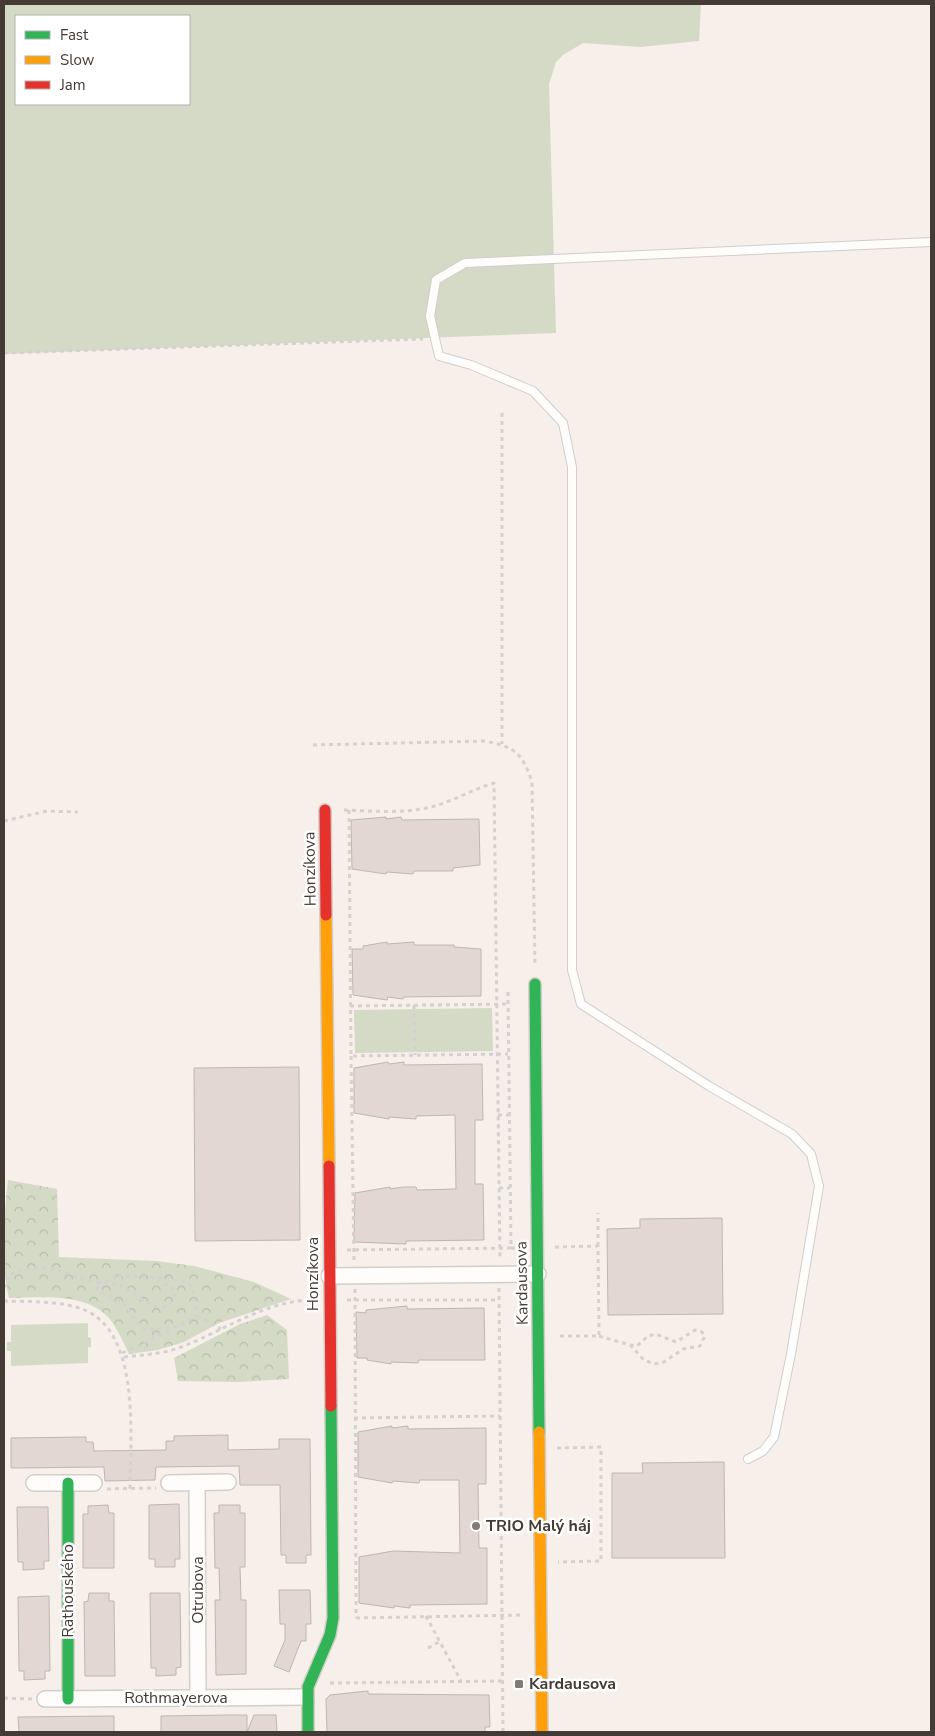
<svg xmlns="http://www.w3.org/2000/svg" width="935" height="1736" font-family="'Nunito Sans',sans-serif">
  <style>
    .grass { fill: #d5dac6; fill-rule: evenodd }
    .park { fill: url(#park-crowns) }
    .building { fill: #e3d7d3; stroke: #beb6b2 }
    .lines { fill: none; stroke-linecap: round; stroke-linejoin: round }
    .lane-casing { stroke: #d4cdc8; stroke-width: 10 }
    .street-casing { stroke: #d4cdc8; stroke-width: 18 }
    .fast-casing { stroke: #d4cdc8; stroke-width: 14 }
    .slow-casing { stroke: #d4cdc8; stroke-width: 14 }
    .jam-casing { stroke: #d4cdc8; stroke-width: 14 }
    .path { stroke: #d5d1d0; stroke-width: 3; stroke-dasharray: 4 4; stroke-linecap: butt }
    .lane { stroke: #fefdfc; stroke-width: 8 }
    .street { stroke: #fefdfc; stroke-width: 15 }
    .fast { stroke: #30b455; stroke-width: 11 }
    .slow { stroke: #ff9f0a; stroke-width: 11 }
    .jam { stroke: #e5322d; stroke-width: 11 }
    .poi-dot { fill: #837a74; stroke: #fff; stroke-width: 2 }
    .labels { text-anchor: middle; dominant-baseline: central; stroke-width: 5; stroke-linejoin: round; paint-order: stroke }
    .street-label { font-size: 16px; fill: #443b35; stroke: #fff }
    .poi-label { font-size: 16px; font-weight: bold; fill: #443b35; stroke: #fff; text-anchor: start }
  </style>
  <defs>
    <pattern id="park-crowns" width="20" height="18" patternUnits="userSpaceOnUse" patternTransform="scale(1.25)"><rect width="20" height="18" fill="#d5dac6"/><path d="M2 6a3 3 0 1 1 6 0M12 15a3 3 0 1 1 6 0" fill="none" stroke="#b8bcab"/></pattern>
  </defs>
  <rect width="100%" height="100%" fill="#f7efea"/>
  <g class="grass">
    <path d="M4,4H701L699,41L640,47L583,43L563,55L556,62L549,84L556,333L4,354V1154ZM16,16H189V104H16Z"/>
    <polygon points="492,1008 493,1051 355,1053 354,1010"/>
    <polygon points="88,1323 88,1337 91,1338 91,1347 88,1347 88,1363 11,1366 11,1351 7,1351 7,1342 11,1342 11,1325"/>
  </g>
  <g class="park">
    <path d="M8,1180L57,1189L59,1257L156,1261L194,1266L254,1282L291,1299L219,1323L184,1342L158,1350L129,1354C123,1342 117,1327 108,1317C83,1292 41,1298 9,1298C0,1261 4,1218 8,1180Z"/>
    <polygon points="267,1315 287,1330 289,1379 239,1382 178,1381 174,1358 240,1324"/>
  </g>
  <g class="building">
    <polygon points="386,817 386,819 401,817 402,820 479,819 480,865 453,868 453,871 414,871 413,874 387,872 386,874 352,869 351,820"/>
    <polygon points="387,942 387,944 414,942 414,945 454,945 454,947 481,949 481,996 404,997 403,999 388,997 387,1000 353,995 352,949 363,949 363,946"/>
    <polygon points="388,1062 389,1064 404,1062 404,1065 482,1064 483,1120 475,1120 475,1184 483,1184 484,1240 406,1241 406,1244 354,1242 355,1193 390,1187 390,1189 403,1187 416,1187 417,1190 456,1189 455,1115 416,1116 416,1119 389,1117 389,1119 354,1113 354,1068"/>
    <polygon points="299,1067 300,1240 195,1241 194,1068"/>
    <polygon points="722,1218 723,1314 608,1315 607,1229 640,1228 640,1219"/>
    <polygon points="407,1306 407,1309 484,1308 485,1360 419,1360 418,1363 391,1362 391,1364 367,1360 367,1358 357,1358 356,1312 366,1313 366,1310"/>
    <polygon points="392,1426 392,1428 408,1426 408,1429 486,1428 486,1484 478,1484 479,1548 487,1548 487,1604 410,1605 410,1608 394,1606 394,1608 359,1603 359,1557 393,1551 460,1553 459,1480 420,1480 419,1483 393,1481 392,1483 358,1477 358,1432"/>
    <polygon points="228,1435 228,1450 279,1449 279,1439 310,1439 311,1555 306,1555 306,1563 286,1563 286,1555 281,1555 280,1485 240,1485 239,1466 156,1467 155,1480 105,1481 104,1467 11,1468 11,1438 86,1437 86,1442 93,1442 94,1451 166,1450 166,1441 174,1441 174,1436"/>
    <polygon points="724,1462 725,1558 612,1558 612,1473 643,1473 642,1463"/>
    <polygon points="179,1504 180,1559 175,1559 175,1567 155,1567 155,1559 149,1559 149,1505"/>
    <polygon points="108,1505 109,1513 114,1513 114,1568 83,1568 83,1514 88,1514 88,1506"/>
    <polygon points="219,1505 240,1505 240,1513 245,1513 245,1567 240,1567 241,1600 246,1600 246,1674 216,1675 215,1600 220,1600 219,1568 215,1568 214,1513 219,1513"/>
    <polygon points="17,1507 48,1507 49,1561 44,1561 44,1569 23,1570 23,1562 18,1562"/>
    <polygon points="279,1590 310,1590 311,1624 306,1624 306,1641 301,1641 289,1672 274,1666 285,1640 285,1624 280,1624"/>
    <polygon points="89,1593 109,1593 109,1601 114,1601 115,1676 85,1676 84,1602 88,1601"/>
    <polygon points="150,1593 180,1593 181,1667 176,1668 176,1675 156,1676 156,1668 151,1668"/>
    <polygon points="49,1596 50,1671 45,1671 45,1679 24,1680 24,1671 19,1671 18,1597"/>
    <polygon points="368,1691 368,1694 489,1695 490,1727 485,1727 485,1732 327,1732 326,1699 330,1695"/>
    <polygon points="228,1715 247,1715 247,1732 161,1732 161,1716"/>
    <polygon points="254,1715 276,1715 277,1732 247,1732"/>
    <polygon points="114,1716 114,1732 19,1732 18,1717"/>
  </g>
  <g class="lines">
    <g class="lane-casing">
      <polyline id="lane" points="748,1459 763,1451 774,1437 791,1354 819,1186 811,1154 792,1134 709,1086 581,1004 572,970 572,467 563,423 533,391 471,365 439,356 430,316 436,280 465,263 931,242"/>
    </g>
    <g class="street-casing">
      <g id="street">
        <polyline points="329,1276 538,1274"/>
        <polyline points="34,1483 94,1483"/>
        <polyline points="169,1483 228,1482"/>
        <polyline points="197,1483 198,1698"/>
        <polyline points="45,1699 306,1697"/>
      </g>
    </g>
    <g class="fast-casing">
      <g id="fast">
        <polyline points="535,984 539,1432"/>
        <polyline points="68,1483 68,1699"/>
        <polyline points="308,1732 308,1687 330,1635 333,1618 331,1406"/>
      </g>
    </g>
    <g class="slow-casing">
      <g id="slow">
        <polyline points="326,915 329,1166"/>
        <polyline points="539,1432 542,1732"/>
      </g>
    </g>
    <g class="jam-casing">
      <g id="jam">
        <polyline points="325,810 326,915"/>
        <polyline points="329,1166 331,1406"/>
      </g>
    </g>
    <g class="path">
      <polyline points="4,353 423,339"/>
      <polyline points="502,413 502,744"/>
      <path d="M313,745L483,741C514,746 522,752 532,782L535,966"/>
      <path d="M344,810C377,811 411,815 444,803C461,797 476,788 494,783L500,1259"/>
      <polyline points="349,810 351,1056 508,1054"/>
      <polyline points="4,821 47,811 78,812"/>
      <polyline points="508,992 511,1248 519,1248"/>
      <polyline points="414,1005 415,1055"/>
      <polyline points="350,1006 508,1004"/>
      <polyline points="351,1056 354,1260"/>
      <polyline points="498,1115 510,1115"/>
      <polyline points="499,1188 510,1188"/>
      <polyline points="598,1246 598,1213"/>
      <polyline points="555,1247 598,1246 599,1336 556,1336"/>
      <polyline points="347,1250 511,1248"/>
      <polygon points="118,1276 164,1278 188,1282 192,1288 197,1316 175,1327 146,1330 140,1327 124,1303 98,1290 96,1285"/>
      <path d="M4,1288L9,1275C47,1260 55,1271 90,1281C100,1283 111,1282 121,1286C133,1292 146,1304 158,1307C167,1308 173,1303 175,1295L172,1288L152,1278"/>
      <polyline points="499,1288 503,1732"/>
      <polyline points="355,1289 356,1618"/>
      <polyline points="347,1300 499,1300"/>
      <path d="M4,1301C30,1302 62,1300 87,1311C141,1337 130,1439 130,1489"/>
      <polyline points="197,1316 221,1329"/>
      <polyline points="599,1336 630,1345 644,1360 654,1364 664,1362 683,1349 700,1346 705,1336 702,1332 695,1330 676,1342 656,1334 648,1336 637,1346 630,1345"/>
      <polyline points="122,1353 172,1329"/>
      <path d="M124,1357C144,1355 164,1354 184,1346C225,1330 267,1300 313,1300"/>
      <polyline points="354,1418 500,1416"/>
      <polyline points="557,1448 601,1447 601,1561 558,1562"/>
      <polyline points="107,1489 156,1488"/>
      <polyline points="426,1616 461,1681"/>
      <polyline points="356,1618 522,1615"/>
      <polyline points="428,1648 439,1642"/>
      <polyline points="330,1683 503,1681"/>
      <polyline points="4,1698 32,1699"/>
    </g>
    <use href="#lane" class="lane"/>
    <use href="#street" class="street"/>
    <use href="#fast" class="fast"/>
    <use href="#slow" class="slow"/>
    <use href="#jam" class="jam"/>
  </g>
  <g class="poi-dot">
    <circle cx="476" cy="1526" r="5"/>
    <rect x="514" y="1679" width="10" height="10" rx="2.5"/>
  </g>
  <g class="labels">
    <g class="street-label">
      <text transform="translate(310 869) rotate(-91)">Honzíkova</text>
      <text transform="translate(313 1274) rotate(-90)">Honzíkova</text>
      <text transform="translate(522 1283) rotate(-91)">Kardausova</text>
      <text transform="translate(198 1590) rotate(-90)">Otrubova</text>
      <text transform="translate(68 1591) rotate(-90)">Rathouského</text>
      <text x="176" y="1698">Rothmayerova</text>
    </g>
    <g class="poi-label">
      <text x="486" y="1526">TRIO Malý háj</text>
      <text x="529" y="1684">Kardausova</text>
    </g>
  </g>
  <rect width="935" height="1736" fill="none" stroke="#443b35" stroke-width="10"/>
  <rect x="15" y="15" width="175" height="90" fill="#ffffff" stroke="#b4b1ae"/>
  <rect x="25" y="31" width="25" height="8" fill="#30b455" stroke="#b4b1ae"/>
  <text x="60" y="40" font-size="15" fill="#443b35">Fast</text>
  <rect x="25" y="56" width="25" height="8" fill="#ff9f0a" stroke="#b4b1ae"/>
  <text x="60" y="65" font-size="15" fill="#443b35">Slow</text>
  <rect x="25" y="81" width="25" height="8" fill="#e5322d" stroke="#b4b1ae"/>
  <text x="60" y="90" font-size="15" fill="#443b35">Jam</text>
</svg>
